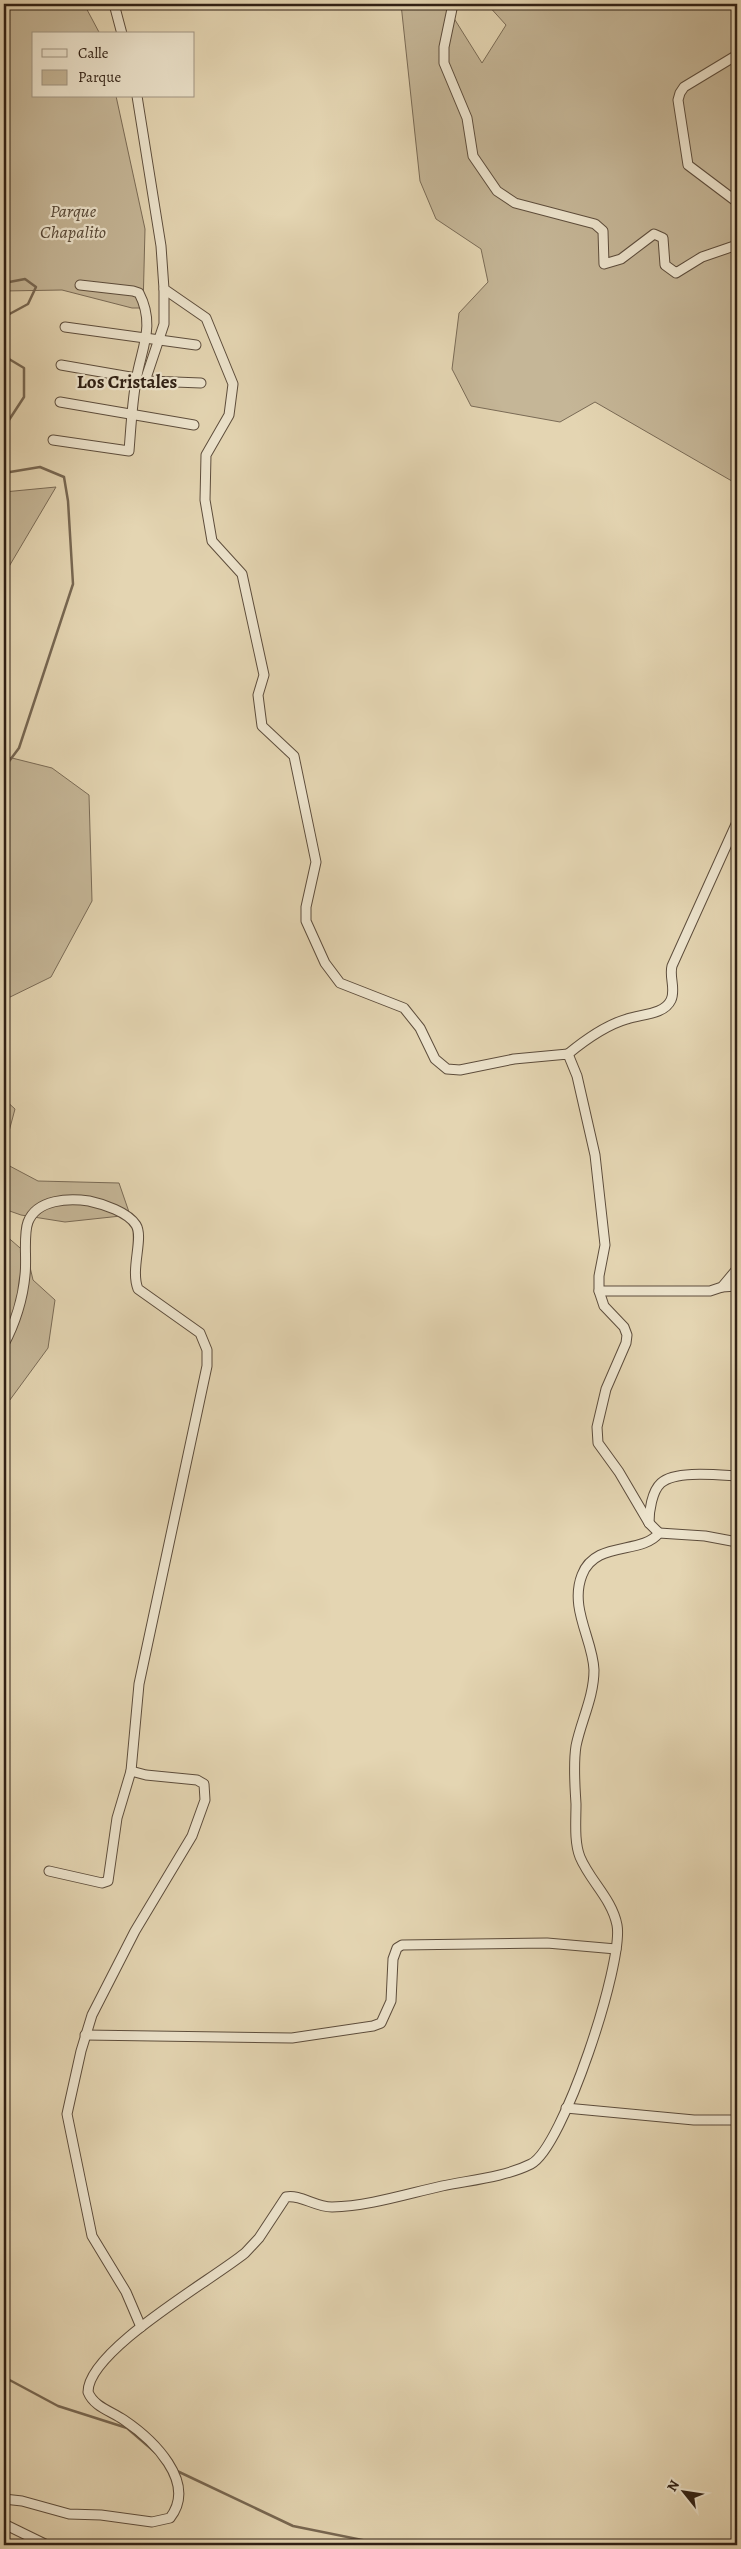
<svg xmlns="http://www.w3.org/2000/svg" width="741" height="2549" font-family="Alegreya,serif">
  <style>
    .green { fill: #c5b697; stroke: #7a6b56 }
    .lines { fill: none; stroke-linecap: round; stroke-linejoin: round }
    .stream { stroke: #776752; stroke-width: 2.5 }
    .street-casing { stroke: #5d4d3c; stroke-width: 11 }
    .street { stroke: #ede4cd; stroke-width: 9 }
    .labels { text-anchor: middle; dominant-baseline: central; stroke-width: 4.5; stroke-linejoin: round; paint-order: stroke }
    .park-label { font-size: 18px; font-style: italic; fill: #554635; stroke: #ede4cd }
    .neighbourhood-label { font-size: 19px; font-weight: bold; fill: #302014; stroke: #ede4cd }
  </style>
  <rect width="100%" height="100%" fill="#e4d5b2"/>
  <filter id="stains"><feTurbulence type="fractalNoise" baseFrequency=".004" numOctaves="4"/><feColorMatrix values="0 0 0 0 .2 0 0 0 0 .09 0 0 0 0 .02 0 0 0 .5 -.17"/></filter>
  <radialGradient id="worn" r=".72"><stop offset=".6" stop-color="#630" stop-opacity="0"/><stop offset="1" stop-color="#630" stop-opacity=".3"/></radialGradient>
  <g class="green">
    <polygon points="4,4 84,4 100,34 34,34 34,96 116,96 145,229 143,308 132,308 62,290 4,291"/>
    <polygon points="401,4 445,4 482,63 506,25 487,4 737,4 737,484 595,402 560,422 471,406 452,369 459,313 488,282 481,249 436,219 420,181"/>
    <polygon points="56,487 4,575 4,492"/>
    <polygon points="4,756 52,768 89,795 92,901 51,977 4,1000"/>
    <polygon points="4,1099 15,1109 4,1150"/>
    <polygon points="4,1163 38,1181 119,1183 130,1215 65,1222 21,1215 4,1209"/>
    <polygon points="4,1234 27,1254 33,1280 55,1300 48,1348 4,1408"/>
  </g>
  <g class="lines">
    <g class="stream">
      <polyline points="4,283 25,279 36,287 28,304 4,317"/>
      <polyline points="4,356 24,368 24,397 9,420 4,422"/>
      <polyline points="4,473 40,467 64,477 68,501 73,584 19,748 4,768"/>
      <polyline points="4,2377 58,2406 127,2428 156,2453"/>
      <polyline points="175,2470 293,2526 387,2545"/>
    </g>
    <g class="street-casing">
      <g id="street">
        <polyline points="114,4 122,34"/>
        <polyline points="453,4 444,47 444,63 467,118 473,156 497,191 515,203 595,224 603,231 604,264 621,259 654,234 663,238 665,265 676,273 702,257 737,245"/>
        <polyline points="737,55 684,87 680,93 678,100 688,165 737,202"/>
        <polyline points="164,289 164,324 146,378 149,381 201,383"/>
        <polyline points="65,327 196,345"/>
        <polyline points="61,365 136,378"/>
        <polyline points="60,402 194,425"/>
        <path d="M53,440L129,451C131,427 132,404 136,381C141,348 156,326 139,293L133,291L80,285"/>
        <path d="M568,1054C585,1040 606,1025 627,1019C641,1014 664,1015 671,1000C676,989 669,977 672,966L737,822"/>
        <polyline points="722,1287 737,1286"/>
        <polyline points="599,1291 710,1291 722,1287 737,1269"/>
        <path d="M4,1344C15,1324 23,1298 25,1275C27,1260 23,1235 28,1222C37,1199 69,1198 89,1201C103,1204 128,1212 136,1225C144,1238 130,1269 138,1289L200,1333L207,1350V1366L139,1684L131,1771L117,1818L108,1881L102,1883L49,1871"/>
        <path d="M649,1523C649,1511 652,1491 661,1483C675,1470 719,1475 737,1476"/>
        <polyline points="659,1533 705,1536 737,1542"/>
        <polyline points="131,1771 146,1775 197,1780 204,1784 205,1800 192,1836 135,1931 92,2015 81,2051 67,2114 92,2236 126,2292 141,2327"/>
        <polyline points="85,2035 292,2038 373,2026 381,2023 391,2001 393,1959 397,1948 402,1945 547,1943 616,1949"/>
        <polyline points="566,2108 694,2120 737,2120"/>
        <path d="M4,2499L22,2501L69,2514L101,2515L152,2522L170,2518C198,2482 152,2439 124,2420C111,2411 94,2407 88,2392C88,2350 212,2280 245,2253L259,2238L286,2197C300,2194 315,2207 332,2207C369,2206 406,2194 442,2186C471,2180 505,2177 531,2164C563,2148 624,1962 617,1925C612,1899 590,1881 580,1857C574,1842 576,1821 576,1804C575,1786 573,1765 576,1746C581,1721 594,1697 594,1670C593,1640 569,1608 582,1575C595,1540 642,1555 659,1533L649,1523L619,1472L598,1443L597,1427L606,1389L626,1343L627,1335L624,1327L604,1306L599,1291V1276L605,1245L595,1155L577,1076L568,1054L514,1059L460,1070L447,1069L435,1059L420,1028L404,1008L340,983L325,963L306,921V907L316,862L294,756L262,726L258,695L264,675L242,574L212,541L205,500L206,455L229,415L233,384L206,318L164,289L161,246L137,96"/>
        <polyline points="4,2524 47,2545"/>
      </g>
    </g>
    <use href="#street" class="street"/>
  </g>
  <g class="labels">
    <g class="park-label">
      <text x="73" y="211">Parque<tspan x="73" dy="21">Chapalito</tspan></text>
    </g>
    <g class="neighbourhood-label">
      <text x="127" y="382">Los Cristales</text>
    </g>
  </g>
  <rect width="741" height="2549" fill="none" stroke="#e4d5b2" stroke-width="20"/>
  <rect x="5" y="5" width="731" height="2539" fill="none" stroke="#302014" stroke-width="2.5"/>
  <rect x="10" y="10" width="721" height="2529" fill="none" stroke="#302014"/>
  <rect x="32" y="32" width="162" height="65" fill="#ede4cd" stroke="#a19683"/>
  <rect x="42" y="49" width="25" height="8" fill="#ede4cd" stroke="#a19683"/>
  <text x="78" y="58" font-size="15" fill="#302014">Calle</text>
  <rect x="42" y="70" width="25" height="15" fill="#c5b697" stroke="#a19683"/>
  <text x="78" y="82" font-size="15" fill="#302014">Parque</text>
  <g transform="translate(684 2492) rotate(300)" stroke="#ede4cd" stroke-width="4" paint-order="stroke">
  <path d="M0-4L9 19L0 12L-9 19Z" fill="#302014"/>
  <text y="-8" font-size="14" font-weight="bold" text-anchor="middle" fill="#302014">N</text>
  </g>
  <rect width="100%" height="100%" filter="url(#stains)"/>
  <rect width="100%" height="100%" fill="url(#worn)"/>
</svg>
